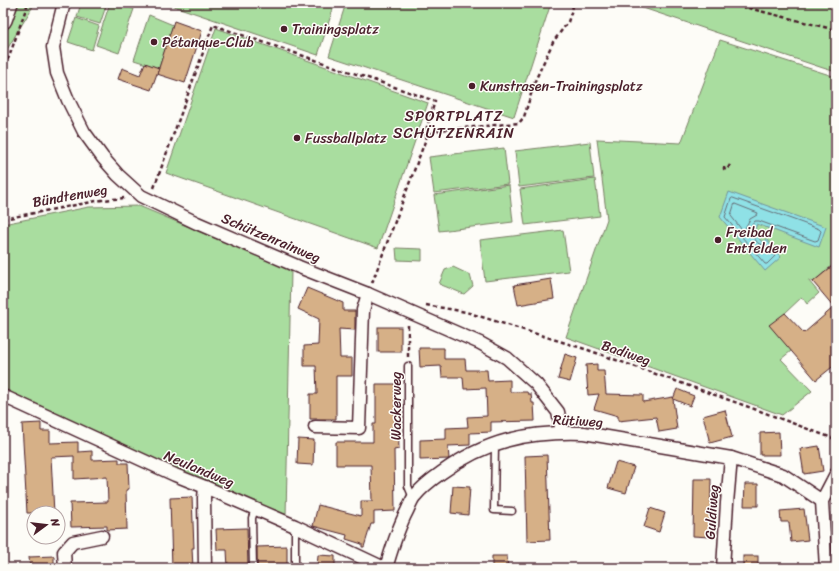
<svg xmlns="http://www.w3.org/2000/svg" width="839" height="571" font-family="Sriracha,sans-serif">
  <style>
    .green { fill: #a9dd9f; stroke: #7a7e65 }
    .water { fill: #8fe1e6; stroke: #73939b }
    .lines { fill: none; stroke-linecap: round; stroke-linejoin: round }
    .shore { stroke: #666d76; stroke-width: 1 }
    .building { fill: #d6b087; stroke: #4a1f2b }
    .lane-casing { stroke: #4a1f2b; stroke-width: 9 }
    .street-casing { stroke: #4a1f2b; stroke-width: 15 }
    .secondary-casing { stroke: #4a1f2b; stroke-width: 20 }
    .path { stroke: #4a1f2b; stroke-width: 2.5; stroke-dasharray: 4 3; stroke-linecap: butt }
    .lane { stroke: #fdfcf7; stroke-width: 6 }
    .street { stroke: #fdfcf7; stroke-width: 12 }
    .secondary { stroke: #fdfcf7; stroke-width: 17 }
    .poi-dot { fill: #4a1f2b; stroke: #fdfcf7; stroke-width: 1.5 }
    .labels { text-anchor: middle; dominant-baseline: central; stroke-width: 3; stroke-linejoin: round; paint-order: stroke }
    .poi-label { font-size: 14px; fill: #4a1f2b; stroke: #fdfcf7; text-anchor: start }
    .street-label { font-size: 14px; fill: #4a1f2b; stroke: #fdfcf7 }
    .neighbourhood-label { font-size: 15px; letter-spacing: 1px; fill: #4a1f2b; stroke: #fdfcf7 }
  </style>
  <rect width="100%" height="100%" fill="#fdfcf7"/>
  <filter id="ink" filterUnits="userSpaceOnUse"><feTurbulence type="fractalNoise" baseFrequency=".025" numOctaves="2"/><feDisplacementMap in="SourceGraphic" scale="8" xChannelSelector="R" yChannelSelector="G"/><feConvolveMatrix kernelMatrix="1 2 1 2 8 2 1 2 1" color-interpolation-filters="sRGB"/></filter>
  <g filter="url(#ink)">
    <g class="green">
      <polygon points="3,3 35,3 3,56"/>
      <polygon points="81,3 107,3 100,24 77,17"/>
      <polygon points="110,3 117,3 134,9 119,53 96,45"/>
      <polygon points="165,3 335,3 318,55"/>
      <polygon points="346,3 551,3 514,117 329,56"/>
      <polygon points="628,3 836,3 836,72 823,68"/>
      <polygon points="149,15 173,25 159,68 134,60"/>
      <polygon points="76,18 99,26 92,50 68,42"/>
      <polygon points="216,28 428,103 378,248 166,173"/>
      <polygon points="720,40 836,77 836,262 813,282 808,280 819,293 807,304 802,297 785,313 791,351 781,359 812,391 782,415 566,337 607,219 597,139 681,143"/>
      <polygon points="590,142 594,178 519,187 515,151"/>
      <polygon points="504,148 508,184 434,193 429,157"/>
      <polygon points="595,179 600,216 525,225 520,189"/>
      <polygon points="509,185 513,222 439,231 434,195"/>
      <polygon points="139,206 291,270 286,517 3,391 3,224 89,207"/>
      <polygon points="563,230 569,271 485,281 480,240"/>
      <polygon points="396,248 422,249 422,261 397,260"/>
      <polygon points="453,267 470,275 473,286 464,294 439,284 445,270"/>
      <polygon points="836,507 836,558 833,527"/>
    </g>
    <polygon class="water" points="729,192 826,227 819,247 757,224 754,232 762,242 766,239 781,257 765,271 720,217"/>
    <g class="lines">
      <g class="shore">
        <path d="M733,198L819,229L821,231L818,240L815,241L759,221H755C746,231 752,236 759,244L766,245L775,256L767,264H765L725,217L731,199Z"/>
        <polygon points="735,204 758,213 757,215 750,219 744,230 742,230 731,216"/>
      </g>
    </g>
    <g class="building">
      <polygon points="174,21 202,31 185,83 157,74"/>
      <polygon points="145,63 159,68 151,90 118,79 122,68 140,75"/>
      <polygon points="836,263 836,364 816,380 769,325 785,313 804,333 834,307 813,282"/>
      <polygon points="551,279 554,299 518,305 514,285"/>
      <polygon points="307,288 343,303 343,311 355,311 355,330 339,329 340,358 352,358 352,376 336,376 336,419 310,419 310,394 317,394 316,366 304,366 304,346 318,345 319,319 298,309"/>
      <rect x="378" y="327" width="23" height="25"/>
      <polygon points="419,348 444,348 444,359 465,359 466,370 487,370 488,381 510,380 510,392 527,392 528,394 531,394 532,403 534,403 535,421 491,422 491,432 470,433 470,445 448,446 449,459 420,460 420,440 446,439 446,428 468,427 467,417 487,416 486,388 464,389 463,377 442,377 441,366 420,367"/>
      <polygon points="565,354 577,358 570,382 558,379"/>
      <polygon points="597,364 597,371 604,371 606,394 643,395 643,402 673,397 673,399 677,389 694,396 690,406 673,399 677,429 659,432 656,417 618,421 618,416 594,409 599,394 588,395 586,365"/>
      <polygon points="376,384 395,384 395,423 398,423 399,449 394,450 395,511 374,512 374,524 371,524 364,547 362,547 362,544 346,539 347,535 313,526 318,505 361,516 361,501 372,501 371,465 336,465 336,442 373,442 373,424 376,424"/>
      <polygon points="725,410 732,437 710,443 703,416"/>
      <polygon points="41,423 41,431 50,431 50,443 78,442 78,452 92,451 92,460 119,459 119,463 128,463 129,489 126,490 127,529 107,530 107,526 71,527 70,503 108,502 107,477 74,479 74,456 51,457 54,513 27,513 22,424"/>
      <polygon points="779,432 780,455 760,455 760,433"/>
      <polygon points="298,439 314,440 313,465 297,464"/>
      <polygon points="819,446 823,471 804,474 800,449"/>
      <polygon points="547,455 550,540 527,541 525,456"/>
      <polygon points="616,462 634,467 626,493 608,488"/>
      <polygon points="694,479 711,479 710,537 693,536"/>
      <polygon points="745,484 758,484 758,506 744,506"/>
      <polygon points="453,486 470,487 468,515 451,513"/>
      <polygon points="192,497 194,548 192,548 193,568 172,568 170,498"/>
      <polygon points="650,508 665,513 659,532 644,527"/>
      <polygon points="804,509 808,540 791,542 789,522 781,522 780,511"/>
      <polygon points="247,528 248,567 228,568 227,550 217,550 216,529"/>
      <polygon points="287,546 287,566 257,566 257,547"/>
      <polygon points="318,555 335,556 335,568 317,568"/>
      <polygon points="54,556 54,568 30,568 29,557"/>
      <polygon points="492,556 507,556 508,568 492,568"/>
      <rect x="743" y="556" width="15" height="12"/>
    </g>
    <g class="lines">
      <g class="lane-casing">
        <g id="lane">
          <polyline points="408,366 408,486 413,498"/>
          <polyline points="495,444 494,510 512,511"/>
          <polyline points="253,568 252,518 255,509"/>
          <polyline points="295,568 295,526"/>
        </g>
      </g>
      <g class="street-casing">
        <g id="street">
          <polyline points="62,3 63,7 53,47 57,73 68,100 84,132 103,158 118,175 141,196 197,223 299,267 368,294 480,343 507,358 536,384 558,412 562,432"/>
          <polyline points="3,396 175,475 205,487 295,526 384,568"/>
          <polyline points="315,427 359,428 363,310 368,294"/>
          <polyline points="65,568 64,552 73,542 102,536"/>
          <polyline points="205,568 204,498 205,487"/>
          <path d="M386,568C392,548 397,530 407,511C409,507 411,501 414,497C421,488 431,480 441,473C486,440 529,431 584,433L731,458L783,475L822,501"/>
          <polyline points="723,568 727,503 731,458"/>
          <polyline points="826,568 822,501 836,474"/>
        </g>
      </g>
      <g class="secondary-casing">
        <polyline id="secondary" points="3,20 9,3"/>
      </g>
      <g class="path">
        <polyline points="728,3 836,30"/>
        <polyline points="3,66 9,57 28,3"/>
        <polyline points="724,167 724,169 727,170 730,165"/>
        <polyline points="154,188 213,25 435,101 425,133 427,136"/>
        <polyline points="3,219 102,200 125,198"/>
        <polyline points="372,283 427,136 439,130 519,123 524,117 535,81 553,42 568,22 574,3"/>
        <polyline points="426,305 466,312 588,350 760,411 832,438 836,438"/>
        <polyline points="408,325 408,358"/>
      </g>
      <use href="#lane" class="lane"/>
      <use href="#street" class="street"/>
      <use href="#secondary" class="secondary"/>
    </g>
  </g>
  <g class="poi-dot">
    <circle cx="284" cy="29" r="4"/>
    <circle cx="154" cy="42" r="4"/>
    <circle cx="472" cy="86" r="4"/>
    <circle cx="297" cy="138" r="4"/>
    <circle cx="718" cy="240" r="4"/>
  </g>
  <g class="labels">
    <g class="poi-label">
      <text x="292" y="29">Trainingsplatz</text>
      <text x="162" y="42">Pétanque-Club</text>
      <text x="480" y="86">Kunstrasen-Trainingsplatz</text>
      <text x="305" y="138">Fussballplatz</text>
      <text x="726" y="232">Freibad<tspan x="726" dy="16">Entfelden</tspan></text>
    </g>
    <g class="street-label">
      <text transform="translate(70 196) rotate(-10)">Bündtenweg</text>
      <text transform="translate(271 238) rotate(23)">Schützenrainweg</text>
      <text transform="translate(626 353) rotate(19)">Badiweg</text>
      <text transform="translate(396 406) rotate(-90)">Wackerweg</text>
      <text transform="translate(578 421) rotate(3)">Rütiweg</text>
      <text transform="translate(199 469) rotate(23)">Neulandweg</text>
      <text transform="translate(712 512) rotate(-86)">Guldiweg</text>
    </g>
    <g class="neighbourhood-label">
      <text x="454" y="116">SPORTPLATZ<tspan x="454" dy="17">SCHÜTZENRAIN</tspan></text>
    </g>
  </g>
  <rect width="839" height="571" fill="none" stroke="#fdfcf7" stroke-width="16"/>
  <rect x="8" y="8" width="823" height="555" fill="none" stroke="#4a1f2b" stroke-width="1.5" filter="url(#ink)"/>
  <g transform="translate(46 525) rotate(75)"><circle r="19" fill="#fdfcf7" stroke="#b5a4a5"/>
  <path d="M0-3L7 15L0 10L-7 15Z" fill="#4a1f2b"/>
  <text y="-6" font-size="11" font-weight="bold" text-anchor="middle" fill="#4a1f2b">N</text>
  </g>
</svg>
